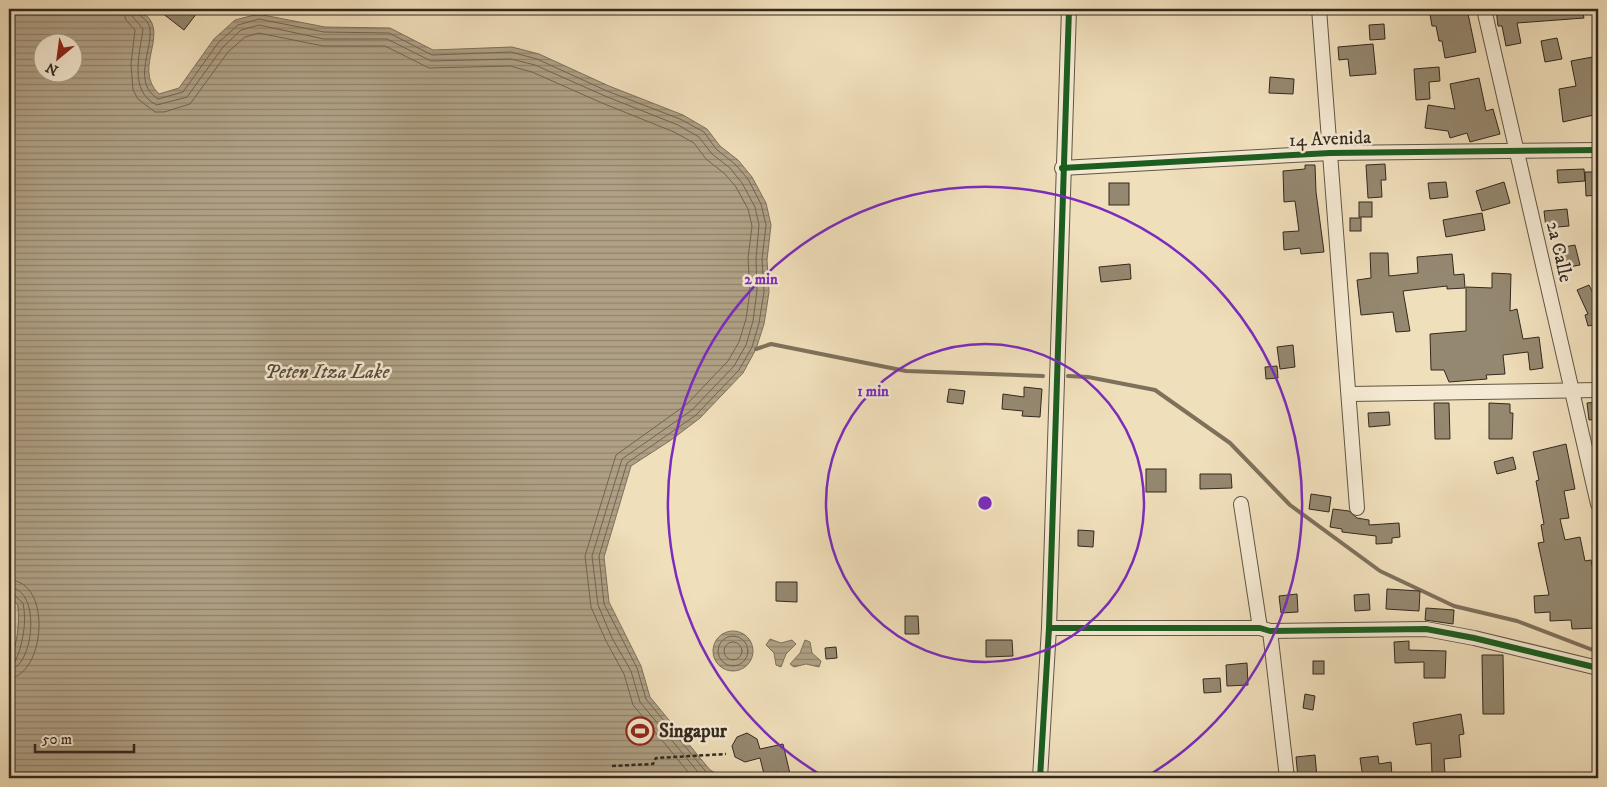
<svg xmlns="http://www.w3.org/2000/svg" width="1607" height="787" font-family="'IM FELL DW Pica',serif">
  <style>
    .wetland { fill: url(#wetland-marsh); stroke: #82745f }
    .water { fill: url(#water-rules); stroke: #7e715c; fill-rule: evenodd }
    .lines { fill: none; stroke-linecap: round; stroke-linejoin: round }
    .shore { stroke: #726552; stroke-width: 1 }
    .stream { stroke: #7e715c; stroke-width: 4 }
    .building { fill: #958870; stroke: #33291e }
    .street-casing { stroke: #625645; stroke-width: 16 }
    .path { stroke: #33291e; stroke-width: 2.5; stroke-dasharray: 4 2.5; stroke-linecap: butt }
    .street { stroke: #f5ead3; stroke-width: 14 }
    .cycleway-casing { stroke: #f5ead3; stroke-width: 9 }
    .cycleway { stroke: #1b5e20; stroke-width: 6 }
    .ring { fill: none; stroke: #7b2cbf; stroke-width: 2.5 }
    .labels { text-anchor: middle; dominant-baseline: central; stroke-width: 5; stroke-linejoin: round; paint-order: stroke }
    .street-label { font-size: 19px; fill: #33291e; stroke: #f5ead3 }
    .poi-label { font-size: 19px; font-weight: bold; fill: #33291e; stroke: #f5ead3; text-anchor: start }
    .water-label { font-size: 20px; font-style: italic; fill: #584d3d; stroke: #f5ead3 }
    .centre { fill: #7b2cbf; stroke: #f5ead3; stroke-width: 2.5 }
    .ring-label { font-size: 15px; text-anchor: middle; font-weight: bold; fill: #7b2cbf; stroke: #f5ead3; stroke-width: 5; stroke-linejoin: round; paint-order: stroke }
  </style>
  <defs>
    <pattern id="wetland-marsh" width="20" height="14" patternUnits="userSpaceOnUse" patternTransform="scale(1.25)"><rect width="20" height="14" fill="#d0c0a0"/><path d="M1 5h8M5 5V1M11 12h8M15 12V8" fill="none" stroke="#b3a589"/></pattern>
    <pattern id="water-rules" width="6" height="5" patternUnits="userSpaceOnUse" patternTransform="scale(1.25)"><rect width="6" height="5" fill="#b0a186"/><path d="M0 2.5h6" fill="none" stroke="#90836d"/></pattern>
  </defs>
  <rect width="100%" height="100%" fill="#f0dfbb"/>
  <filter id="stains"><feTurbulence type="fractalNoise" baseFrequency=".004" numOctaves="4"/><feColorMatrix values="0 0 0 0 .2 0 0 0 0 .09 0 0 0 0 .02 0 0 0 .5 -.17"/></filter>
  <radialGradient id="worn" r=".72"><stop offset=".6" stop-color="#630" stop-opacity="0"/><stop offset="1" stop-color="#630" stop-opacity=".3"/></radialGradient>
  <path class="wetland" d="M9,597L18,605C20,627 17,644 9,664Z"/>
  <g class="water">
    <path d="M9,9H138C176,30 130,66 159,94L179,88L214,39L235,20L258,14L325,27L390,28L433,50L512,47L539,54L609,86L683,115L707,129L720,146L738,160L752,177L766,203L771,225L767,260L769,292L764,324L756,349L743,373L700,418L671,440L631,466L604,557L609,602L641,666L650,697L710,770L725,778H9V664C17,644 20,627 18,605L9,597ZM42,42H72V72H42Z"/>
    <circle cx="733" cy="651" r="20"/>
    <polygon points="770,639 781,643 792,640 796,644 786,654 781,667 776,665 774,653 766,645"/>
    <polygon points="805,640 810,642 812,653 821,661 819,667 806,664 794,667 790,664 800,653"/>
  </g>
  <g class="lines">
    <g class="shore">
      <polyline points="123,9 126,20 135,30 131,64 133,90 138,99 155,112 164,112 190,104 228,52 245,37 259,33 323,46 385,46 429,68 510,66 532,72 602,103 674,132 694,143 706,159 725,174 736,187 748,209 752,226 748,258 750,291 746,319 739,342 728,361 687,404 616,455 585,556 591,607 606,641 624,674 633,705 693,778"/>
      <path d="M130,9L132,16L143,29C140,53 128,92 157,105L187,97L223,47L241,30L259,25L324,39H387L431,61L511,59L535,65L605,96L678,125L699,137L712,154L730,168L742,183L755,207L759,225L756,259L757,291L753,321L746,345L734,366L692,410L622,459L592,556L598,605L612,638L631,671L640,702L703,778"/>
      <path d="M137,9L138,14C143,18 149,21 150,29C152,52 132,82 158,99L183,92L218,43L238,25L259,19L324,32L389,33L432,55L511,52L537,59L607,91L680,119L704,132L716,149L735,164L748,179L761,204L766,225L762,259L764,292L759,323L752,347L739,370L696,415L627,463L599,556L604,604L637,668L646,699L707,773L715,778"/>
      <path d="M9,580C54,581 44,677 9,678"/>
      <path d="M9,587C43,589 33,669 9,670"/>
      <path d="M9,594H13L23,603C27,622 23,644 15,662L9,664"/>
      <circle cx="733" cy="651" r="15"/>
      <circle cx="733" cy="651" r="9"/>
    </g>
    <g class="stream">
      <polyline points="756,349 771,344 906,371 1043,376"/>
      <polyline points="1068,376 1088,377 1155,390 1230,443 1290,505 1380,571 1454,606 1517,621 1598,652"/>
    </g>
  </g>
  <g class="building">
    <polygon points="157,9 200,9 184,30"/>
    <polygon points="1429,9 1467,9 1476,52 1445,58 1442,41 1439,41 1436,26 1432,26"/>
    <polygon points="1496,9 1582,9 1584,18 1517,23 1521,43 1506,46 1502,26 1498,26"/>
    <polygon points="1384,24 1385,39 1370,40 1369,25"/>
    <polygon points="1557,38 1562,59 1545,62 1541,41"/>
    <polygon points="1373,44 1376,74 1350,76 1348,59 1339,60 1338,47"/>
    <polygon points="1598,56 1598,114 1563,122 1559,89 1576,86 1571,61"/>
    <polygon points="1439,67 1440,81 1429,82 1430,99 1416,100 1414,69"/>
    <polygon points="1270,77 1294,79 1293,94 1269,93"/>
    <polygon points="1479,78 1486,111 1493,109 1500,134 1470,142 1467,133 1450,138 1448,131 1425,128 1428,105 1455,109 1450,84"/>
    <polygon points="1385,164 1386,180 1381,180 1382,197 1368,198 1366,165"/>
    <polygon points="1305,165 1315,165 1316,192 1324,252 1301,254 1300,248 1284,250 1283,232 1299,231 1295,201 1284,202 1283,171 1305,169"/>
    <polygon points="1584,169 1585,181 1558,183 1557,170"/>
    <polygon points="1585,172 1598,172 1598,195 1586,196"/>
    <polygon points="1446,182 1448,197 1430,199 1428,183"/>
    <polygon points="1504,182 1510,203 1482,211 1476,191"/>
    <rect x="1109" y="183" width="20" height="22"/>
    <rect x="1359" y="202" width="13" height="15"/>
    <polygon points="1567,209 1569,226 1546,228 1544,211"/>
    <polygon points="1482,213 1485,230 1446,237 1443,220"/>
    <rect x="1350" y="218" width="11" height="13"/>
    <polygon points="1575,245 1580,265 1564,268 1559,248"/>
    <polygon points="1370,253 1388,253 1389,276 1418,273 1417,257 1452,254 1454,275 1464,274 1465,288 1447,289 1447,286 1403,291 1410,331 1396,332 1393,312 1361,315 1357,280 1371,278"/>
    <polygon points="1130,264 1131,279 1101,282 1099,267"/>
    <polygon points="1492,273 1511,274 1510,311 1517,309 1523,339 1539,337 1543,368 1530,370 1528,352 1503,355 1505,374 1486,375 1487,379 1449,382 1444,370 1431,370 1430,334 1466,331 1466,287 1492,288"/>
    <polygon points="1589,285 1598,303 1598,335 1593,325 1588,326 1585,315 1588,314 1577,290"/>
    <polygon points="1293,345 1295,367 1280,369 1277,347"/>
    <polygon points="1277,366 1278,378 1266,379 1265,367"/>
    <polygon points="1024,387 1042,389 1040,417 1022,416 1023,411 1002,409 1003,394 1024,397"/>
    <polygon points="949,389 965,391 963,404 947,402"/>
    <polygon points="1598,402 1598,419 1589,420 1587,403"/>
    <polygon points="1434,403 1449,403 1450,439 1435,439"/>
    <polygon points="1489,403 1510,404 1510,413 1513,413 1512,439 1489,439"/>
    <polygon points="1389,412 1390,425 1369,427 1368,413"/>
    <polygon points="1566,444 1575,489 1564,491 1569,518 1560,519 1565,540 1580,537 1585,561 1591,560 1598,594 1598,606 1594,607 1596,628 1572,629 1571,620 1550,621 1550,612 1535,613 1534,596 1549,595 1538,543 1544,542 1541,525 1544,524 1536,481 1539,480 1533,452"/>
    <polygon points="1513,457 1516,469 1497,474 1494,462"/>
    <rect x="1146" y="469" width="20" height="23"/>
    <polygon points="1200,474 1231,474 1232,488 1200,489"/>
    <polygon points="1311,494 1331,497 1329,512 1309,509"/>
    <polygon points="1333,509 1349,511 1357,518 1369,520 1369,525 1399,523 1400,537 1392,538 1392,543 1376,544 1376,536 1342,532 1342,529 1330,527"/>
    <polygon points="1078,530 1094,531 1093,547 1078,546"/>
    <polygon points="776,582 797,582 797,602 776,601"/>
    <polygon points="1387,589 1420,591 1419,611 1386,609"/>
    <polygon points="1297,594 1298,612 1281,613 1279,596"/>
    <polygon points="1369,594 1370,610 1355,611 1354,595"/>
    <polygon points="1426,608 1454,610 1453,624 1425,620"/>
    <polygon points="905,616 918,616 919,634 905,634"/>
    <polygon points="986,640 1012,640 1013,656 986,657"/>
    <polygon points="1409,641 1409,650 1446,651 1445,678 1424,678 1424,662 1395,663 1394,642"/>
    <polygon points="836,647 837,658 826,659 825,648"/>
    <polygon points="1482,655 1503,655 1504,714 1483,714"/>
    <rect x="1313" y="661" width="11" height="13"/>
    <polygon points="1247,663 1248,685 1227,686 1226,665"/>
    <polygon points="1220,678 1221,692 1204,693 1203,679"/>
    <polygon points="1305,694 1315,696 1313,710 1303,708"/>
    <polygon points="1461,714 1464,734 1459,735 1461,757 1444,759 1445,774 1432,774 1431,743 1416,745 1413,723"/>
    <polygon points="747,733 757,739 760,749 783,744 791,778 778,778 777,772 764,774 760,758 745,762 735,757 732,746 737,737"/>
    <polygon points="1315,755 1317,777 1298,778 1296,757"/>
    <polygon points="1378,756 1379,764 1391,762 1392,776 1363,778 1360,758"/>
  </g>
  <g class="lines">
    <g class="street-casing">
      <g id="street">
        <polyline points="1319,9 1357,508"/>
        <polyline points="1484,9 1598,504"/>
        <polyline points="1062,168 1330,153 1598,150"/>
        <polyline points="1350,394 1598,390"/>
        <polyline points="1241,504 1260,628"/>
        <polyline points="1049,628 1260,628 1270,631 1426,629 1474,638 1598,668"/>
        <polyline points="1270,631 1287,778"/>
        <polyline points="1040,778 1049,628 1069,9"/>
      </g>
    </g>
    <polyline class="path" points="612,766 653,764 656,758 726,754"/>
    <use href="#street" class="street"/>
    <g class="cycleway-casing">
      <g id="cycleway">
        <polyline points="1062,168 1330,153 1598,150"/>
        <polyline points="1049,628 1260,628 1270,631 1426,629 1474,638 1598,668"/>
        <polyline points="1040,778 1049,628 1069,9"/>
      </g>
    </g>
    <use href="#cycleway" class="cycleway"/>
  </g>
  <g class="ring">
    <circle cx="985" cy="503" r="159"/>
    <path d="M826 778A317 317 0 1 1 1144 778"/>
  </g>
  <defs>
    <g id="stadium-ring" transform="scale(1.4375)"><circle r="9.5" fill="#f5ead3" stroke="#8f2418" stroke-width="1.5"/><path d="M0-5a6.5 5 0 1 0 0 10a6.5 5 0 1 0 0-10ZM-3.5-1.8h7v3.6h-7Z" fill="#8f2418"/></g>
  </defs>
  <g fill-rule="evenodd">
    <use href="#stadium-ring" x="640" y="731"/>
  </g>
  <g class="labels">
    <g class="street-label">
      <text transform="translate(1330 139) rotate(-2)">14 Avenida</text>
      <text transform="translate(1559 252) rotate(77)">2a Calle</text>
    </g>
    <g class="poi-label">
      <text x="659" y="731">Singapur</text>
    </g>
    <g class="water-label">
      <text x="327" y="372">Peten Itza Lake</text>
    </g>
  </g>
  <circle cx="985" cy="503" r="8" class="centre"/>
  <g class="ring-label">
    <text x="761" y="284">2 min</text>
    <text x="873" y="396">1 min</text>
  </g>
  <rect width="1607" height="787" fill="none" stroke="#f0dfbb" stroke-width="30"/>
  <rect x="10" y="10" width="1587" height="767" fill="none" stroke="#33291e" stroke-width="2.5"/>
  <rect x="15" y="15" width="1577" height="757" fill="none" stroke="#33291e"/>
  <g transform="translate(58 58) rotate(209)"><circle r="24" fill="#f5ead3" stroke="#a79d8b"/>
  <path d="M0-4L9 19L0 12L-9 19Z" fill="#8f2418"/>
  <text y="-8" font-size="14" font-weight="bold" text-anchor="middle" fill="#33291e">N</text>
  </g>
  <path d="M35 744v8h99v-8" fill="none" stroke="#33291e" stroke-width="2.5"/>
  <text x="42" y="744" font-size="15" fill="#33291e" stroke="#f5ead3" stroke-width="4" paint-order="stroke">50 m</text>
  <rect width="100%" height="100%" filter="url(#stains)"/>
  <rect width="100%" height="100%" fill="url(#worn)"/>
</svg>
